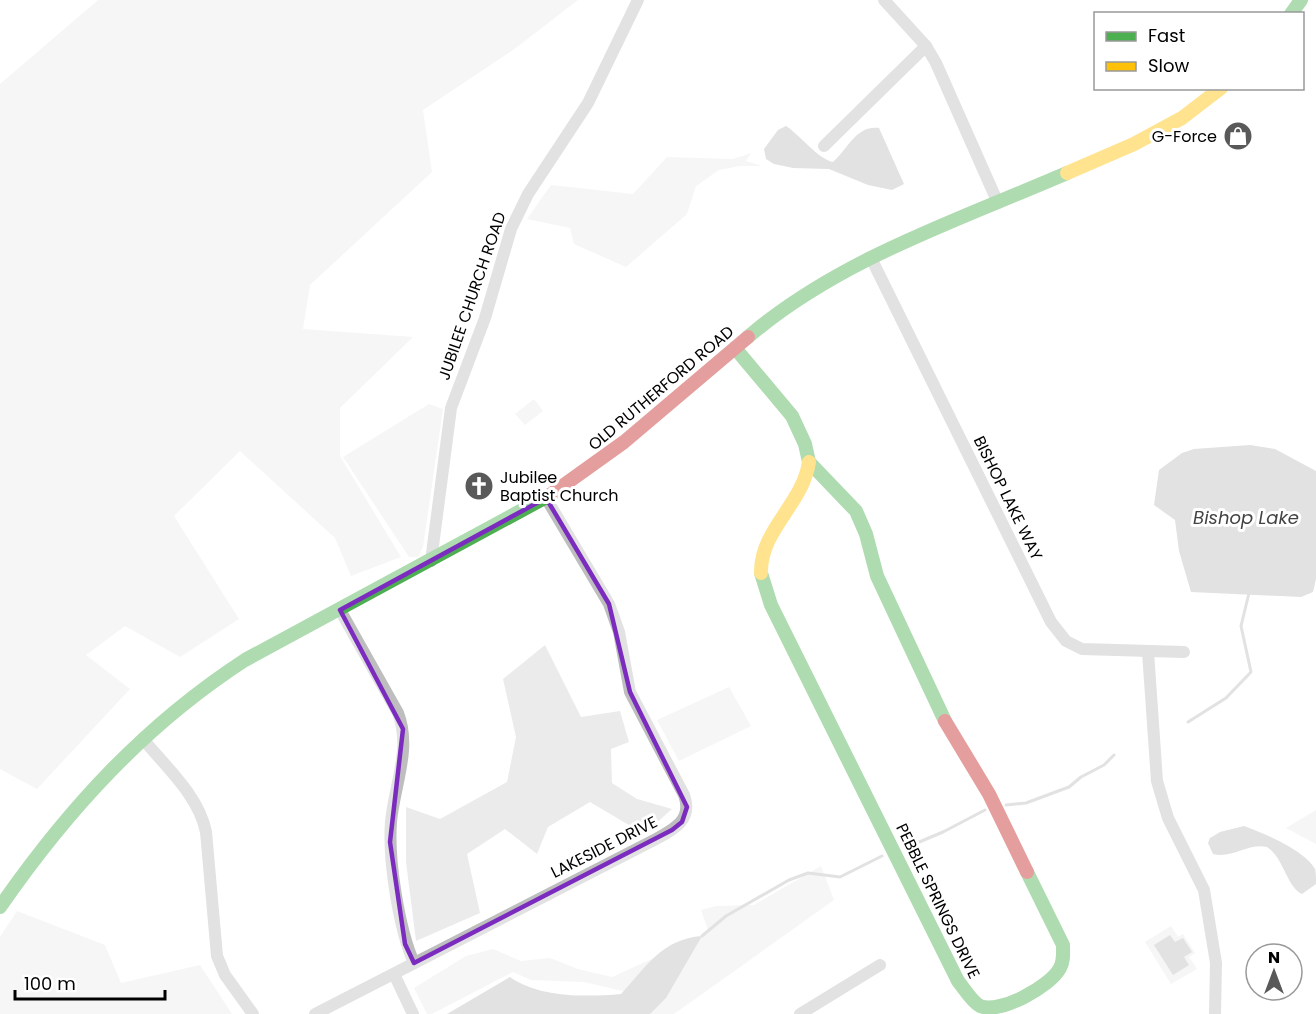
<svg xmlns="http://www.w3.org/2000/svg" width="1316" height="1014" font-family="Poppins,sans-serif">
  <style>
    .green { fill: #ebebeb }
    .water { fill: #bebebe }
    .lines { fill: none; stroke-linecap: round; stroke-linejoin: round }
    .stream { stroke: #bebebe; stroke-width: 3 }
    .street { stroke: #bebebe; stroke-width: 12 }
    .fast { stroke: #4caf50; stroke-width: 14 }
    .slow { stroke: #ffc107; stroke-width: 14 }
    .jam { stroke: #c62828; stroke-width: 14 }
    .marked { fill: none; stroke: #7b2cbf; stroke-width: 4.5; stroke-linejoin: round }
    .labels { text-anchor: middle; dominant-baseline: central; stroke-width: 6; stroke-linejoin: round; paint-order: stroke }
    .poi-label { font-size: 16px; fill: #000; stroke: #fff; text-anchor: end }
    .street-label { font-size: 16px; fill: #000; stroke: #fff }
    .water-label { font-size: 18px; font-style: italic; fill: #434343; stroke: #fff }
  </style>
  <rect width="100%" height="100%" fill="#fff"/>
  <g class="green">
    <polygon points="98,0 578,0 513,50 423,110 432,172 310,285 303,329 413,337 340,408 340,456 401,557 351,576 335,538 240,451 174,516 239,619 180,657 125,626 86,655 130,689 37,789 0,769 0,84"/>
    <polygon points="751,153 746,161 762,166 740,166 719,170 696,186 687,214 626,267 574,244 570,228 527,219 551,185 633,194 667,157 733,159"/>
    <polygon points="534,399 543,411 525,425 515,414"/>
    <polygon points="429,404 443,409 423,547 418,557 409,557 343,457"/>
    <polygon points="545,645 581,717 620,711 629,742 611,749 612,783 637,799 672,809 644,834 590,802 548,827 537,854 505,829 467,854 480,913 416,941 406,862 406,807 440,819 507,782 516,737 503,679"/>
    <polygon points="729,687 751,726 679,761 657,720"/>
    <polygon points="1316,810 1316,844 1286,828"/>
    <polygon points="821,866 834,900 674,1014 635,1014 631,993 584,982 531,980 513,972 432,1014 427,1014 414,988 466,956 493,949 521,961 550,958 578,969 612,977 709,933 701,910 716,906 754,905"/>
    <polygon points="17,911 105,945 121,983 200,965 232,1014 0,1014 0,937"/>
    <polygon points="1171,926 1178,937 1183,934 1195,953 1189,957 1197,969 1171,984 1145,942"/>
  </g>
  <g class="water">
    <path d="M786,126C800,135 818,159 833,162C848,149 856,125 879,128L904,184L892,190L868,185L829,169L793,168L774,164L766,159L764,149L778,130Z"/>
    <polygon points="1250,445 1275,449 1316,471 1316,579 1313,592 1301,597 1191,592 1179,551 1175,520 1154,505 1159,470 1182,453 1194,449"/>
    <path d="M1244,826C1263,833 1305,850 1315,869C1316,873 1316,879 1316,884L1302,894C1286,886 1284,858 1267,847C1248,843 1232,859 1213,854L1208,843L1210,838L1220,832Z"/>
    <polygon points="1170,935 1175,942 1183,938 1192,952 1184,957 1189,965 1173,975 1154,945"/>
    <path d="M702,936L666,998L650,1014H447L510,977C540,998 585,997 621,994C646,967 662,939 702,936Z"/>
  </g>
  <g class="lines">
    <g class="stream">
      <polyline points="1188,722 1226,698 1251,672 1241,626 1249,593"/>
      <polyline points="1006,805 1026,803 1069,787 1081,777 1104,765 1114,755"/>
      <polyline points="905,848 943,832 985,810"/>
      <polyline points="702,936 726,916 789,880 808,873 840,877 882,856"/>
    </g>
    <g class="street">
      <polyline points="884,0 926,46 936,63 998,203"/>
      <polyline points="824,146 926,46"/>
      <polyline points="871,258 1051,622 1066,641 1082,649 1184,652"/>
      <polyline points="431,561 451,408 485,318 511,229 528,194 588,103 638,0"/>
      <path d="M340,610L398,713C412,749 394,786 391,822C388,860 399,929 414,963"/>
      <polyline points="1148,652 1157,781 1168,818 1204,890 1216,963 1215,1014"/>
      <path d="M143,739C166,767 199,796 206,832L217,956L225,975L253,1014"/>
      <polyline points="394,974 413,1014"/>
      <path d="M315,1014L656,839C675,829 693,819 684,795L630,692L619,632L609,604L546,498"/>
      <polyline points="800,1014 880,965"/>
    </g>
    <g class="fast">
      <polyline points="1291,14 1301,0"/>
      <path d="M748,337C839,259 959,220 1067,173"/>
      <polyline points="735,348 792,416 805,444 809,462 856,511 866,534 877,576 945,721"/>
      <path d="M761,573L771,605L958,981C964,988 971,1001 980,1006C1000,1014 1050,987 1060,968C1064,961 1063,953 1063,945L1027,872"/>
      <path d="M0,907C68,809 145,725 245,660L550,495"/>
    </g>
    <g class="slow">
      <polyline points="1067,173 1134,144 1182,118 1221,88"/>
      <path d="M761,573C760,530 803,504 809,462"/>
    </g>
    <g class="jam">
      <polyline points="550,495 624,442 748,337"/>
      <polyline points="945,721 989,794 1027,872"/>
    </g>
  </g>
  <path d="M0 0H1316V1014H0ZM546,498L609,604L630,692L687,807L682,822L672,830L414,963L405,944L390,842L403,729L340,610Z" fill="#fff" fill-opacity=".55" fill-rule="evenodd"/>
  <path class="marked" d="M546,498L609,604L630,692L687,807L682,822L672,830L414,963L405,944L390,842L403,729L340,610Z"/>
  <defs>
    <g id="shop-disc" transform="scale(1.5)"><circle r="9.5" fill="#595959" stroke="#fff"/><path d="M-5-2.5h2.3a2.7 3.5 0 0 1 5.4 0H5L5.5 6h-11ZM-1.5-2.5h3a1.5 2.3 0 0 0-3 0Z" fill="#fff"/></g>
    <g id="church-disc" transform="scale(1.5)"><circle r="9.5" fill="#595959" stroke="#fff"/><path d="M-1.2-6h2.4v3.5h3.3v2.4h-3.3V6h-2.4V-.1h-3.3v-2.4h3.3Z" fill="#fff"/></g>
  </defs>
  <g fill-rule="evenodd">
    <use href="#shop-disc" x="1238" y="136"/>
    <use href="#church-disc" x="479" y="486"/>
  </g>
  <g class="labels">
    <g class="poi-label">
      <text x="1217" y="136">G-Force</text>
      <text x="500" y="477" text-anchor="start">Jubilee<tspan x="500" dy="18">Baptist Church</tspan></text>
    </g>
    <g class="street-label">
      <text transform="translate(472 296) rotate(-71)">JUBILEE CHURCH ROAD</text>
      <text transform="translate(661 388) rotate(-40)">OLD RUTHERFORD ROAD</text>
      <text transform="translate(1008 498) rotate(64)">BISHOP LAKE WAY</text>
      <text transform="translate(604 847) rotate(-27)">LAKESIDE DRIVE</text>
      <text transform="translate(938 901) rotate(64)">PEBBLE SPRINGS DRIVE</text>
    </g>
    <g class="water-label">
      <text x="1246" y="517">Bishop Lake</text>
    </g>
  </g>
  <rect x="1094" y="12" width="210" height="78" fill="#ffffff" stroke="#999999" stroke-width="1.5"/>
  <rect x="1106" y="32" width="30" height="9" fill="#4caf50" stroke="#999999" stroke-width="1.5"/>
  <text x="1148" y="42" font-size="18" fill="#000000">Fast</text>
  <rect x="1106" y="62" width="30" height="9" fill="#ffc107" stroke="#999999" stroke-width="1.5"/>
  <text x="1148" y="72" font-size="18" fill="#000000">Slow</text>
  <g transform="translate(1274 972)"><circle r="28" fill="#ffffff" stroke="#999999" stroke-width="1.5"/>
  <path d="M0-4.5L10 22L0 15L-10 22Z" fill="#595959"/>
  <text y="-9" font-size="16" font-weight="bold" text-anchor="middle" fill="#000000">N</text>
  </g>
  <path d="M15 990v9h150v-9" fill="none" stroke="#000000" stroke-width="3"/>
  <text x="24" y="990" font-size="18" fill="#000000" stroke="#ffffff" stroke-width="4.5" paint-order="stroke">100 m</text>
</svg>
